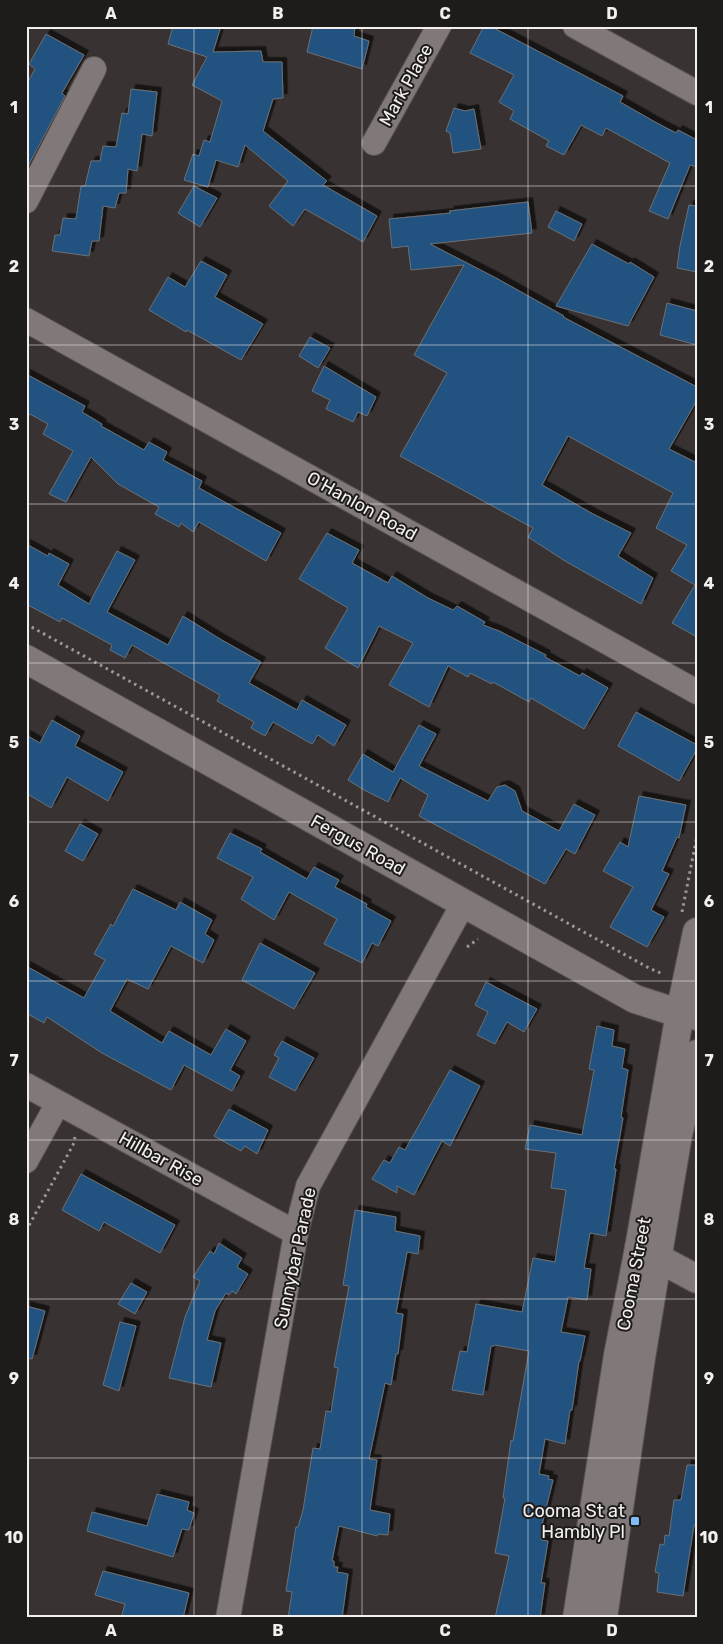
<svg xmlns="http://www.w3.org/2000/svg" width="723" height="1644" font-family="Rubik,sans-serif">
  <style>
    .building { fill: #205380; stroke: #6b7075; filter: url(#shadow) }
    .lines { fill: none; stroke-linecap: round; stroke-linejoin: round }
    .minor-casing { stroke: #575151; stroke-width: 26 }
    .tertiary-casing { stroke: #575151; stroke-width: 30 }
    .secondary-casing { stroke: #575151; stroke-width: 30 }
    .path { stroke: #9d9797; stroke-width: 3; stroke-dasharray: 2.5 4; stroke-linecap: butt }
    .minor { stroke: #817979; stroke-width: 24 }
    .tertiary { stroke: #817979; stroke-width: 28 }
    .secondary { stroke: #817979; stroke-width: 28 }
    .grid { fill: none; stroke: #f4efef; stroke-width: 1; stroke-opacity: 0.55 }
    .poi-dot { fill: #7fbdf9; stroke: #1e1b1b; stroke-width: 2 }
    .labels { text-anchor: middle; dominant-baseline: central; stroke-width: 4; stroke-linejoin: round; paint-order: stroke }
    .street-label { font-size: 18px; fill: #f4efef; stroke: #1e1b1b }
    .poi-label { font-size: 18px; fill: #f4efef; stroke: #1e1b1b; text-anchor: end }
    .neatline { fill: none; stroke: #f4efef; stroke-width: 2 }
    .grid-label { font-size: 16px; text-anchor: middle; font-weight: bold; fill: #f4efef }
  </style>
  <defs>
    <filter id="shadow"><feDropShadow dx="4.5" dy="-4.5" stdDeviation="0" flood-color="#0009"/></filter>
  </defs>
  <rect width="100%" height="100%" fill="#393232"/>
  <g class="building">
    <polygon points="173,26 221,26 213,52 261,51 263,62 282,62 283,98 273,99 263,131 327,181 323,185 377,216 363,242 305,209 293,226 269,206 288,181 245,145 238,167 216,160 208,187 184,180 193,154 199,156 204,140 210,142 222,101 192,85 207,57 168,44"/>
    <polygon points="313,26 355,26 354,36 369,41 362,69 307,52"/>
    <polygon points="484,26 490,26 623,96 620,102 655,122 676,133 678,130 697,140 697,167 690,165 668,219 649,211 670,163 606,128 602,136 581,125 564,155 546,146 549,141 510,119 514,111 499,102 514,75 470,53"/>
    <polygon points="46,34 84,55 62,93 65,96 26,170 26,85 35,69 29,64"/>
    <polygon points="131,89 157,92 152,136 142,134 137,171 128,169 126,193 119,193 115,208 103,206 99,241 92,241 89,256 52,251 55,235 60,235 63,218 76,219 81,186 85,186 91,161 100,161 103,146 116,147 122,113 128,114"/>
    <polygon points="454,108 465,111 474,109 481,149 453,153 450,133 446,131"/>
    <polygon points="194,186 217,198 200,227 178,213"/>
    <polygon points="528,202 532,233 430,244 496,278 564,316 563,317 697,387 697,400 669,449 697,463 697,637 672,623 695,585 671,571 687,545 656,528 673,493 568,436 542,485 593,514 631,533 618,556 653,578 641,604 565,561 528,537 533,528 400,456 447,373 414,355 464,265 411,270 408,246 392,248 389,219 451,213 449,211"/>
    <polygon points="689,205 697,206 697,272 677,268 680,246"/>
    <polygon points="556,211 582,224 574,241 548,227"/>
    <polygon points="592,244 629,264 630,262 654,277 628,326 556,306"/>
    <polygon points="201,261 227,275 215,297 263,324 241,360 187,330 186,332 149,310 168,277 185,287"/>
    <polygon points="667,303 697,311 697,345 660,335"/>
    <polygon points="310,337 330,348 318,368 299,356"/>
    <polygon points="324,366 376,397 367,416 358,412 353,422 326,409 330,400 312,391"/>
    <polygon points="26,374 85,406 82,412 102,424 101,426 144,450 149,442 167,452 163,460 202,481 199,488 281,533 266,561 199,522 193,532 181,523 179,527 155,514 159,507 118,484 91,457 66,502 49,494 73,451 43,434 48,424 30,414 26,421"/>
    <polygon points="327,533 359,550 352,563 388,583 392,576 428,598 453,610 457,606 485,622 483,625 499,631 546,655 545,657 580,676 582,673 608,688 584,729 531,698 529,702 493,682 492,684 470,673 468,677 448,666 429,707 389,685 413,643 379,626 358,668 325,648 348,608 299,579"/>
    <polygon points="26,544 48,556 49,553 69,564 58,585 89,604 117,551 135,560 107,612 168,645 183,616 220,639 261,662 249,683 297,710 302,700 346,725 334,746 318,735 312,744 273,722 265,736 251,728 254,722 217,701 220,695 132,645 125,658 110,650 112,645 62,618 60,622 26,604"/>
    <polygon points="636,712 697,745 697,749 679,781 618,746"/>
    <polygon points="52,720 80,736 75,746 123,772 108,801 67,777 51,808 26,793 26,735 40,743"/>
    <polygon points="419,725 436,734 419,766 488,801 497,787 505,785 515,791 522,811 559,831 574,804 595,815 575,854 566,849 545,884 419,816 428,795 400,778 388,802 364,790 348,780 363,754 393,772"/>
    <polygon points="639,796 686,805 679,838 677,837 662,871 669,874 651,910 664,917 647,947 610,927 633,887 603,871 620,842 628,847"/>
    <polygon points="80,824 98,834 83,861 65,851"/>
    <polygon points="230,833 262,849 260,852 307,879 314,867 339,880 335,887 367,904 366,907 391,921 378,946 372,943 362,963 324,944 337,919 289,892 274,920 241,899 253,877 217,858"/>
    <polygon points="133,889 176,910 180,902 212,920 205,934 214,940 203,963 171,946 148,989 127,979 110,1011 162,1043 169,1031 211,1055 226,1029 246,1041 230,1070 240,1076 232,1091 184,1065 171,1090 102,1053 47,1017 44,1023 26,1013 26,966 84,998 105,960 94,954 111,924 113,926"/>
    <polygon points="260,943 315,973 294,1009 242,980"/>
    <polygon points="486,982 537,1009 524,1032 507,1022 495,1044 477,1035 488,1012 475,1005"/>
    <polygon points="597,1026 614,1030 612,1046 625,1049 622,1068 628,1070 621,1117 623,1118 614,1169 616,1169 606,1236 590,1233 584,1268 591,1269 587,1300 568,1297 561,1332 585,1336 580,1361 579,1361 572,1410 570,1410 565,1444 545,1439 539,1474 549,1476 548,1479 553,1480 541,1529 543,1530 541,1540 548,1541 541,1583 545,1583 540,1618 495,1618 509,1556 495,1553 505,1498 503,1498 511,1440 513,1441 529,1351 495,1345 494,1346 491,1346 483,1395 452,1390 460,1351 467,1352 476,1304 522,1312 533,1258 555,1262 566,1190 551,1188 556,1153 525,1149 530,1125 582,1135 594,1070 589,1069"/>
    <polygon points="282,1041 314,1058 295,1091 269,1077 279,1058 274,1055"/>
    <polygon points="450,1070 480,1086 450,1146 442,1141 414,1195 397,1186 397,1193 372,1179 384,1160 390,1163 399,1147 405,1150"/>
    <polygon points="229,1109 268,1130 257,1154 245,1146 241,1151 214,1136"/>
    <polygon points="81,1174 175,1225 160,1253 104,1222 99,1231 62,1210"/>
    <polygon points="355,1210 396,1217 395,1231 420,1236 418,1254 407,1252 396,1313 403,1314 398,1354 396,1354 391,1385 385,1383 369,1459 377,1460 370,1510 390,1514 388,1535 378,1534 377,1536 339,1526 332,1561 334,1561 334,1567 338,1567 337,1572 348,1574 342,1618 288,1618 292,1592 286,1591 296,1527 298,1527 303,1510 313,1448 320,1449 326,1411 331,1412 338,1368 334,1367 349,1286 343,1285"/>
    <polygon points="219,1243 242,1258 237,1267 248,1274 236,1294 232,1291 229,1295 226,1293 215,1311 207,1340 221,1343 211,1387 169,1378 185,1317 200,1281 193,1277 210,1251 214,1254"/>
    <polygon points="131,1283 147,1292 135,1314 118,1304"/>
    <polygon points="26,1306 45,1311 32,1359 26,1358"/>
    <polygon points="120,1322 136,1326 119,1391 103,1385"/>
    <polygon points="687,1465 697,1465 697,1526 694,1525 683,1596 657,1592 659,1573 655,1572 660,1544 664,1545 665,1535 669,1536 674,1500 681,1500"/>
    <polygon points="157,1494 189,1502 187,1510 194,1513 189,1530 182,1529 173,1557 87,1531 92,1512 147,1526"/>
    <polygon points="103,1571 189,1593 183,1618 121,1618 125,1604 95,1595"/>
  </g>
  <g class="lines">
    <g class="minor-casing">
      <g id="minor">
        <polyline points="575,26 697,93"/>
        <polyline points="374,143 439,26"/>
        <polyline points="26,201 94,69"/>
        <polyline points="26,320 697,692"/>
        <polyline points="26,1085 296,1233"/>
        <polyline points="26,1161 58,1103"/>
        <polyline points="228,1618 296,1233 308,1186 463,904"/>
      </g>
    </g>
    <g class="tertiary-casing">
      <g id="tertiary">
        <polyline points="26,659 635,999 669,1010 697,1016"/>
        <polyline points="639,1248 697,1279"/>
      </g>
    </g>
    <g class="secondary-casing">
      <g id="secondary">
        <polyline points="577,1618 618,1355 639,1248 680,1013 697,932"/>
        <polyline points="603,1618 641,1358 670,1182 678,1135 697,1054"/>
      </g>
    </g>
    <g class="path">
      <polyline points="26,624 649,968 663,974"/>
      <polyline points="682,912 697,836"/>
      <polyline points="467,947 478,939"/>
      <polyline points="26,1231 73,1145 75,1137"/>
    </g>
    <use href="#minor" class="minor"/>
    <use href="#tertiary" class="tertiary"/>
    <use href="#secondary" class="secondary"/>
  </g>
  <path class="grid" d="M194,26V1618M362,26V1618M528,26V1618M26,186H697M26,345H697M26,504H697M26,663H697M26,822H697M26,981H697M26,1140H697M26,1299H697M26,1458H697"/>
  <rect class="poi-dot" x="630" y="1516" width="10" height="10" rx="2.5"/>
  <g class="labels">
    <g class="street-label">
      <text transform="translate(406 85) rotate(-61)">Mark Place</text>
      <text transform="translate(362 506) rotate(29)">O'Hanlon Road</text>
      <text transform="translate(358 845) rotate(29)">Fergus Road</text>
      <text transform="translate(161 1159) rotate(29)">Hillbar Rise</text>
      <text transform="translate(295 1258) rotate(-78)">Sunnybar Parade</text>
      <text transform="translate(634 1274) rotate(-79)">Cooma Street</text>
    </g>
    <g class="poi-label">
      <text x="625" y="1511">Cooma St at<tspan x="625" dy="21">Hambly Pl</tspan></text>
    </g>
  </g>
  <rect width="723" height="1644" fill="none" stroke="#1e1b1b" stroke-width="55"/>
  <rect x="28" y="28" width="668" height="1588" class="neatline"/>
  <g class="grid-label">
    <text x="111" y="19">A</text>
    <text x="278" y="19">B</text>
    <text x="445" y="19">C</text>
    <text x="612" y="19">D</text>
    <text x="14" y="113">1</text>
    <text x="709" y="113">1</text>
    <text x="14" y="272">2</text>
    <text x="709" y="272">2</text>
    <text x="14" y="430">3</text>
    <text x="709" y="430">3</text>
    <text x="14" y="589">4</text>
    <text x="709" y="589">4</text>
    <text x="14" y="748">5</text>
    <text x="709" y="748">5</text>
    <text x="14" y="907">6</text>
    <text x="709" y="907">6</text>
    <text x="14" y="1066">7</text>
    <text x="709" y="1066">7</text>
    <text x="14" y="1225">8</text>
    <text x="709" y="1225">8</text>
    <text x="14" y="1384">9</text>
    <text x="709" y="1384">9</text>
    <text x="14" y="1543">10</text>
    <text x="709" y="1543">10</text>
    <text x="111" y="1636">A</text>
    <text x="278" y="1636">B</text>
    <text x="445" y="1636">C</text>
    <text x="612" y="1636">D</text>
  </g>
</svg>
